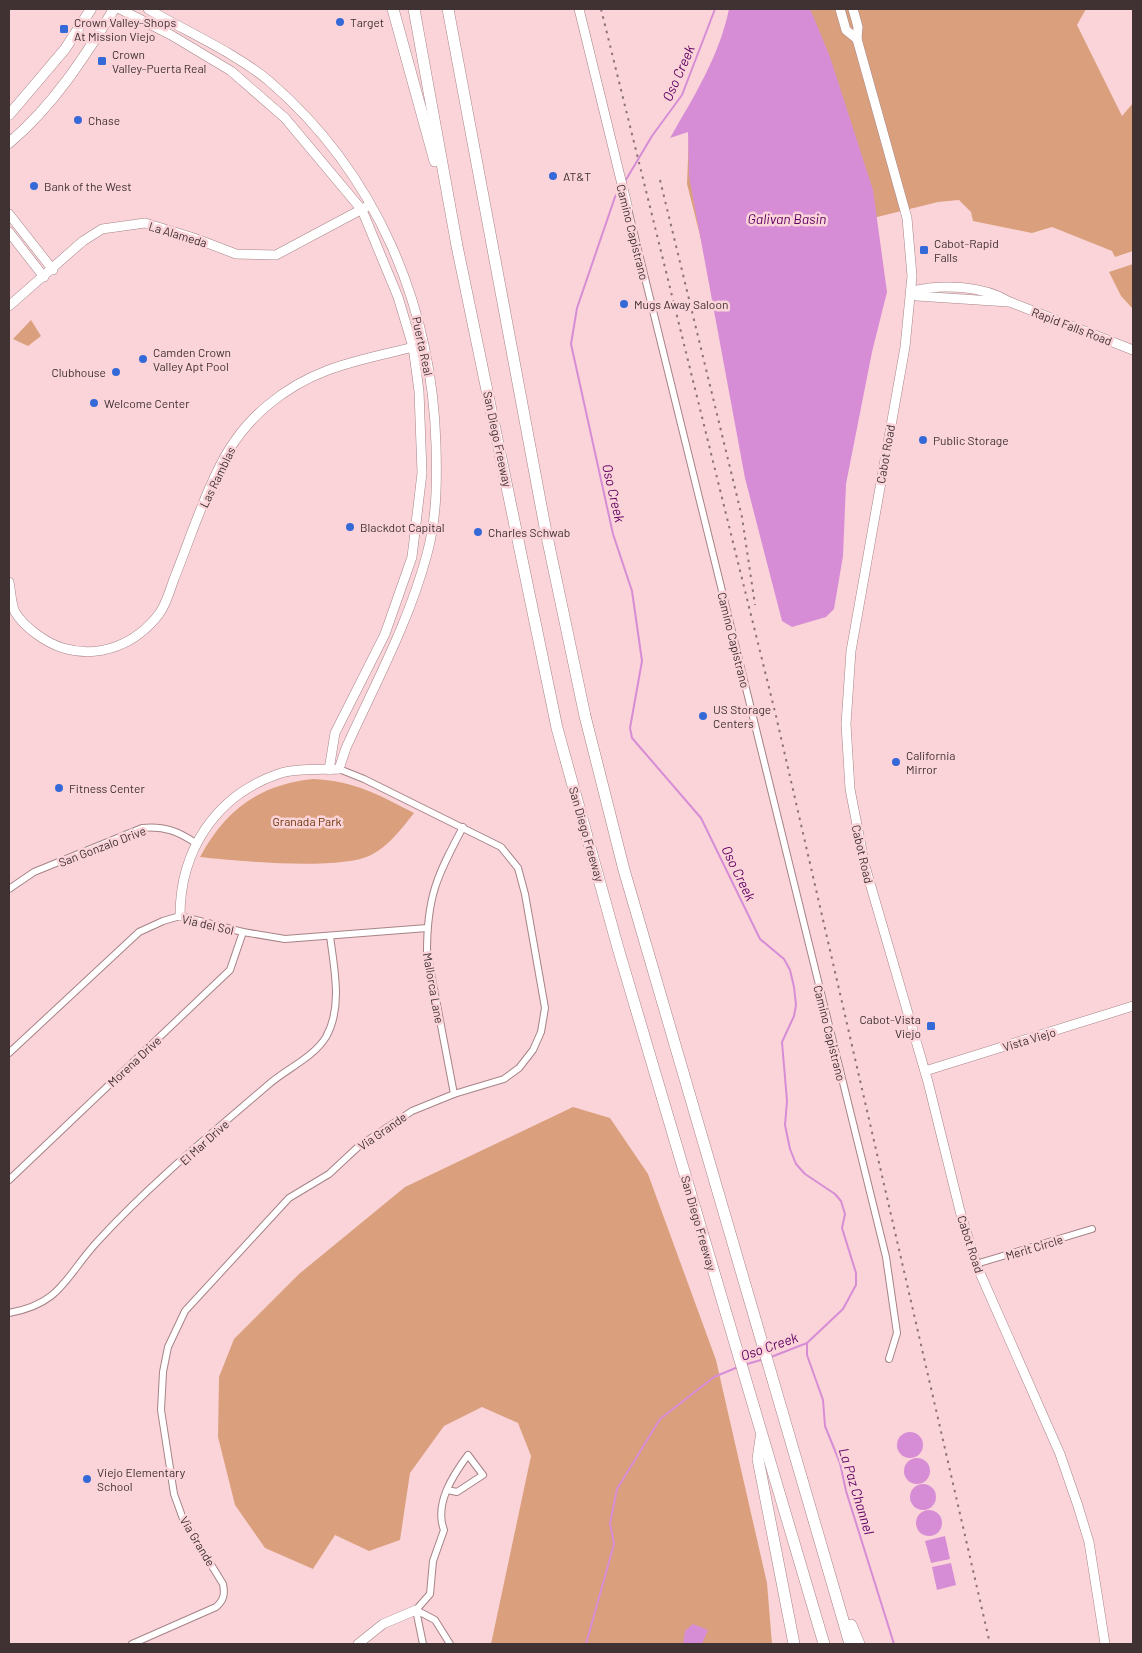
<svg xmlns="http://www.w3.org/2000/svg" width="1142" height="1653" font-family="Barlow,sans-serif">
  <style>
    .green { fill: #daa07d }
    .water { fill: #d68dd6 }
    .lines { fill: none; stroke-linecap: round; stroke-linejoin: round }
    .stream { stroke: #d68dd6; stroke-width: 2 }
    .street-casing { stroke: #a68387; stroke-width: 8 }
    .secondary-casing { stroke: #a68387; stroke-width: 10 }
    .primary-casing { stroke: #a68387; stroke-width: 11 }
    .highway-casing { stroke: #a68387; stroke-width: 12 }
    .street { stroke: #fff; stroke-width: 6 }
    .secondary { stroke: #fff; stroke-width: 9 }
    .primary { stroke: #fff; stroke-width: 10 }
    .highway { stroke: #fff; stroke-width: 11 }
    .rail { stroke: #8c7376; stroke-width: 2; stroke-dasharray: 2.5 5; stroke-linecap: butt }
    .poi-dot { fill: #3669d8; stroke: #fbd4d9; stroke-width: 2 }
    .labels { text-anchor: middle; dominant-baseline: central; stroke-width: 5; stroke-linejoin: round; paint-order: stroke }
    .poi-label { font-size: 12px; fill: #403133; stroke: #fbd4d9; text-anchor: start }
    .street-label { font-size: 12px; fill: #403133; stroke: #fbd4d9 }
    .park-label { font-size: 12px; fill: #6d3408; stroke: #fbd4d9 }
    .water-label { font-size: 14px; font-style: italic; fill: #610164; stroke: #fbd4d9 }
  </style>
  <rect width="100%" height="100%" fill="#fbd4d9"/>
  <g class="green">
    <polygon points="747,9 1086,9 1077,25 1122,116 1133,103 1133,251 1115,257 1112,251 1052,227 1032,233 973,221 971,212 959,200 938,202 865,220 793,602 687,184 689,134"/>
    <polygon points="1133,264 1133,309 1121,296 1109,272"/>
    <polygon points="31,320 41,336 28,346 13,339"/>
    <path d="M313,779C355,781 377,794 414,813C402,828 389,846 371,855C340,871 237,861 200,857C226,809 259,785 313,779Z"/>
    <polygon points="573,1107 610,1118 648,1174 716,1360 767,1583 772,1644 491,1644 531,1456 518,1423 482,1407 444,1426 410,1473 400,1540 369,1551 335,1535 313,1569 265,1548 235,1505 218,1437 219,1377 234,1339 299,1274 405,1187"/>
  </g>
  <g class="water">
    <path d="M729,9H810L811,11L830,57L873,190L887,292L872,352L846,484L843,556L834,609L826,617L792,627L782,621L745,478L689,176L688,132L670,138C694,96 719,57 729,9Z"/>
    <circle cx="910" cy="1445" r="13"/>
    <circle cx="917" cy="1471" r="13"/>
    <circle cx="923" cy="1497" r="13"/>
    <circle cx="929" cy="1523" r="13"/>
    <polygon points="945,1536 950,1559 931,1563 925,1541"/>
    <polygon points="951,1563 956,1585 937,1590 932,1567"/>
    <polygon points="693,1624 708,1630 702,1644 683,1644 685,1631"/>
  </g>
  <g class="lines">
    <g class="stream">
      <polyline points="624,183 652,136 682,95 715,9"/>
      <polyline points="620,189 615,197 577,308 571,344 613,534 632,591 642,661 630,728 632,738 701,818 760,939 784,959 790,970 794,987 796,1005 794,1016 782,1042 787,1101 785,1125 790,1149 796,1164 805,1174 835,1194 841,1201 845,1214 842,1228 856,1273 856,1285 843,1309 807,1343 771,1357"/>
      <polyline points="807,1344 807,1355 823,1400 825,1426 840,1463 846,1491 894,1644"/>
      <polyline points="747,1364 761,1360"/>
      <polyline points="586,1644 614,1544 610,1523 617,1489 660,1419 714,1377 738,1367"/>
    </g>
    <g class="street-casing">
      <g id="street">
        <polyline points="628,209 886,1257 897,1333 889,1359"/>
        <path d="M9,889L34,872L142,828C165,826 178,831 197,844"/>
        <polyline points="9,1053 139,932 163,921 180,916 243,932 285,939 427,928"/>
        <path d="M454,1094L427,952C427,896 437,876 463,827"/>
        <polyline points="9,1180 230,970 243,932"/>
        <polyline points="976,1264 1092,1229"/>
        <path d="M9,1313C61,1304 65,1277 97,1242C149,1185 210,1135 268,1085C286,1069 313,1058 326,1037C343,1007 334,968 330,936"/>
        <path d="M416,1610L430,1594L433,1561L444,1530C434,1504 453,1475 468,1455L483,1475L457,1492L447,1490"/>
        <polyline points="416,1610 435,1620 450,1644"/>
        <polyline points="416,1610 423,1644"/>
        <path d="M132,1644L216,1607C224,1600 225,1594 223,1584L183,1519L174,1494L161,1410L163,1372L168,1347L185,1311L289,1198L329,1174L359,1146L412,1111L454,1094L504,1079L519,1068L533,1050L541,1032L545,1008L525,894L518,868L501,847L364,779L339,769"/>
      </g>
    </g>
    <g class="secondary-casing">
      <g id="secondary">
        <polyline points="120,9 171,35 231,71 285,118 362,210 398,297 413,347 419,391 422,473 412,557 385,634 335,733 329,770"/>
        <path d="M148,9C187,32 234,52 269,81C376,173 432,305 436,445C437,481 437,518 427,554C409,622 375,684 346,748L339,769C320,770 296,768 278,774C215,796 180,851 180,916"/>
        <polyline points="579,9 628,209"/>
        <polyline points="840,9 846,30 857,39"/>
        <polyline points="853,9 858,27 857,39 907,218 912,276 905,347 851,651 846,724 850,789 865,866 928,1082 960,1211 976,1264 1060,1454 1078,1506 1089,1542 1105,1644"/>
        <polyline points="9,214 53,270"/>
        <polyline points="9,232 44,277"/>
        <path d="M911,291C942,284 982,285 1010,302L1133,350"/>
        <polyline points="911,291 917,296 1008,302"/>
        <polyline points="9,306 83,241 102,229 145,223 194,238 236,254 276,255 366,207"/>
        <path d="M9,582C11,591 11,604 15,612C24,627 46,643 63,648C100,659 136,644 159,614C166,605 170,590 174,579C188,544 200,507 216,474C228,448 246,423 268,405C314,366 362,360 418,346"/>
        <polyline points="925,1071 1133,1006"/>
        <polyline points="358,1644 383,1624 416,1610"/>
      </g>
    </g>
    <g class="primary-casing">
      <g id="primary">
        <polyline points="9,115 65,49 91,9"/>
        <path d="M9,143C53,106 84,58 114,9"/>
      </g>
    </g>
    <g class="highway-casing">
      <g id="highway">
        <polyline points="393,9 435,161"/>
        <polyline points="414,9 457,246 557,728 618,948 824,1644"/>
        <polyline points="448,9 545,527 585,716 624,870 850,1644"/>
        <polyline points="761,1438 758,1459 794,1644"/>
        <polyline points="851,1625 859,1644"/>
      </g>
    </g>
    <use href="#street" class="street"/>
    <use href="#secondary" class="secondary"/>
    <use href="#primary" class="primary"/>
    <use href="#highway" class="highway"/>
    <g class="rail">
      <polyline points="601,9 776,716 990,1644"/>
      <polyline points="660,180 742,517 755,605"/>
    </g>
  </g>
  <g class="poi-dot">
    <circle cx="340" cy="22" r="5"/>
    <rect x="59" y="24" width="10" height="10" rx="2.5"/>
    <rect x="97" y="56" width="10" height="10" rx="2.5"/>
    <circle cx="78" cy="120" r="5"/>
    <circle cx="553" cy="176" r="5"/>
    <circle cx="34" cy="186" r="5"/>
    <rect x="919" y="245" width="10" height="10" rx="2.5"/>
    <circle cx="624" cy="304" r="5"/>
    <circle cx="143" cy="359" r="5"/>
    <circle cx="116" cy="372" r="5"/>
    <circle cx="94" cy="403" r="5"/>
    <circle cx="923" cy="440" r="5"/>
    <circle cx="350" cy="527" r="5"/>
    <circle cx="478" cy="532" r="5"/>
    <circle cx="703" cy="716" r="5"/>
    <circle cx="896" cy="762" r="5"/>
    <circle cx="59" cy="788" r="5"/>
    <rect x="926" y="1021" width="10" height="10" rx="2.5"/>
    <circle cx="87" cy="1479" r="5"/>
  </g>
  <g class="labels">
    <g class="poi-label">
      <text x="74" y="22">Crown Valley-Shops<tspan x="74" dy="14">At Mission Viejo</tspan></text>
      <text x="350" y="22">Target</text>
      <text x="112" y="54">Crown<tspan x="112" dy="14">Valley-Puerta Real</tspan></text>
      <text x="88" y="120">Chase</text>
      <text x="563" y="176">AT&amp;T</text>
      <text x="44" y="186">Bank of the West</text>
      <text x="934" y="243">Cabot-Rapid<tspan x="934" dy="14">Falls</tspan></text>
      <text x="634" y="304">Mugs Away Saloon</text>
      <text x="153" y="352">Camden Crown<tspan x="153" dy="14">Valley Apt Pool</tspan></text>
      <text x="106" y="372" text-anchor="end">Clubhouse</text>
      <text x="104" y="403">Welcome Center</text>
      <text x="933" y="440">Public Storage</text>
      <text x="360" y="527">Blackdot Capital</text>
      <text x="488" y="532">Charles Schwab</text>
      <text x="713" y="709">US Storage<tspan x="713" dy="14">Centers</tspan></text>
      <text x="906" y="755">California<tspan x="906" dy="14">Mirror</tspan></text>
      <text x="69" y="788">Fitness Center</text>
      <text x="921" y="1019" text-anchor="end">Cabot-Vista<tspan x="921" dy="14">Viejo</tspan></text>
      <text x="97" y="1472">Viejo Elementary<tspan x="97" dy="14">School</tspan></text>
    </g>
    <g class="street-label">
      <text transform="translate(633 232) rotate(76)">Camino Capistrano</text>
      <text transform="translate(178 234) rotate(17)">La Alameda</text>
      <text transform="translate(1072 326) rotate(21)">Rapid Falls Road</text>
      <text transform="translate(423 346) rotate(78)">Puerta Real</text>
      <text transform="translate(498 439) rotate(78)">San Diego Freeway</text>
      <text transform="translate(885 454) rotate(-80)">Cabot Road</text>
      <text transform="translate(217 477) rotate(-64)">Las Ramblas</text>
      <text transform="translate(734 640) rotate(76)">Camino Capistrano</text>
      <text transform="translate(587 834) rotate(74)">San Diego Freeway</text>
      <text transform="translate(102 846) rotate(-21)">San Gonzalo Drive</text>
      <text transform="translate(863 854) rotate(77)">Cabot Road</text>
      <text transform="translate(208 924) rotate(13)">Via del Sol</text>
      <text transform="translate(434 988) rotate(80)">Mallorca Lane</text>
      <text transform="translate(830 1033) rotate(76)">Camino Capistrano</text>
      <text transform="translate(1029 1039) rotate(-17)">Vista Viejo</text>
      <text transform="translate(134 1061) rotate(-43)">Morena Drive</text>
      <text transform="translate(382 1131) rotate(-35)">Via Grande</text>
      <text transform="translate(204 1142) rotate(-42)">El Mar Drive</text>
      <text transform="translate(699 1223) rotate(74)">San Diego Freeway</text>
      <text transform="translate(971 1244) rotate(72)">Cabot Road</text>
      <text transform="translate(1034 1247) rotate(-17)">Merit Circle</text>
      <text transform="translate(198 1541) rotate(59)">Via Grande</text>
    </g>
    <g class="park-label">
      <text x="307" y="821">Granada Park</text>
    </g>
    <g class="water-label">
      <text transform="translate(678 73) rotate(-66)">Oso Creek</text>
      <text x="787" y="218">Galivan Basin</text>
      <text transform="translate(614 493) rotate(77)">Oso Creek</text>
      <text transform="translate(739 873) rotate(64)">Oso Creek</text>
      <text transform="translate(769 1346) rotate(-19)">Oso Creek</text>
      <text transform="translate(857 1491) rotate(73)">La Paz Channel</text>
    </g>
  </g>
  <rect width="1142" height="1653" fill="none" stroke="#403133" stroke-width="20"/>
</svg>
